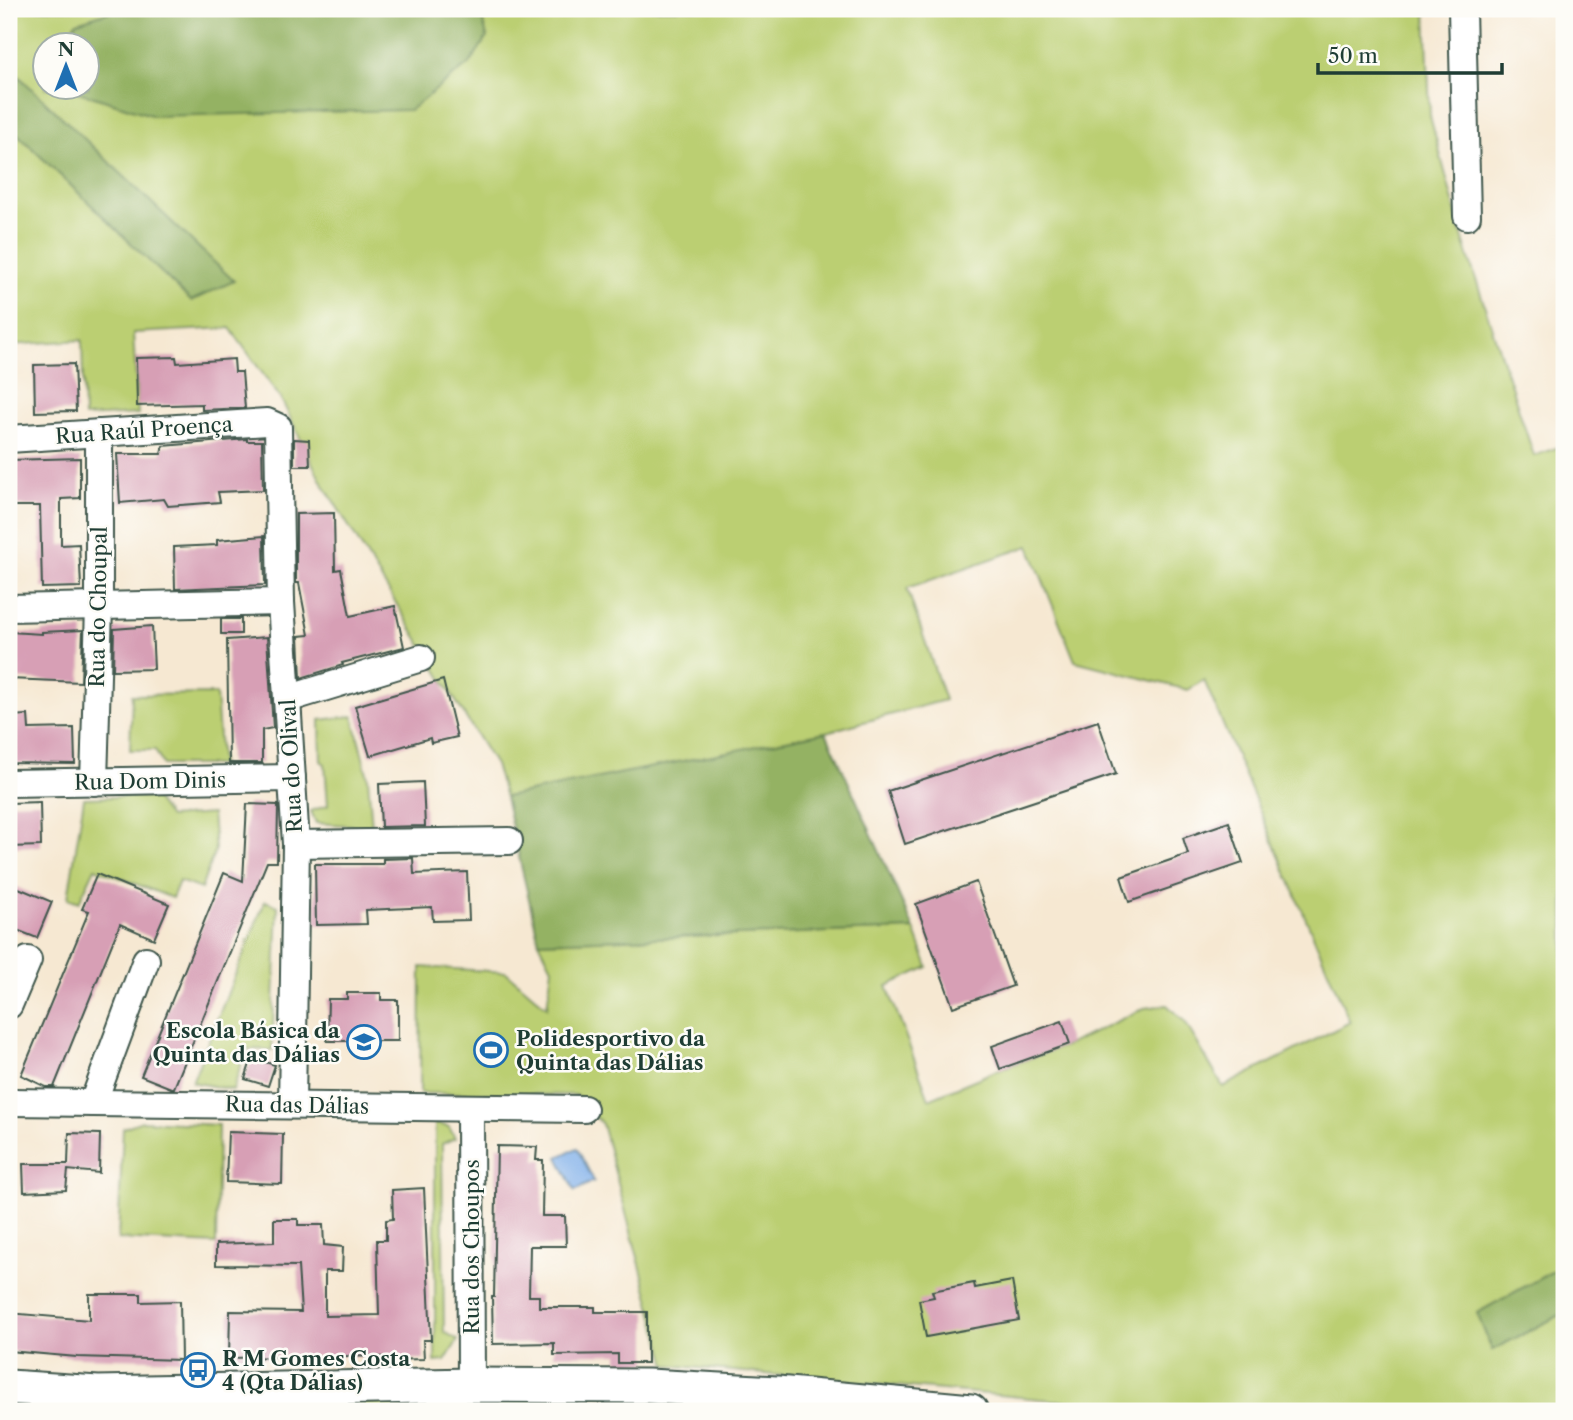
<svg xmlns="http://www.w3.org/2000/svg" width="1573" height="1420" font-family="'Libre Caslon Text',serif">
  <style>
    .green { fill: #bbcf72; stroke: #6d8653; stroke-width: 2 }
    .forest { fill: #94b264; stroke: #5a784c; stroke-width: 2 }
    .water { fill: #7fafea; stroke: #4f768f; stroke-width: 2 }
    .building { fill: #d79fb5 }
    .lines { fill: none; stroke-linecap: round; stroke-linejoin: round }
    .minor-casing { stroke: #3f574c; stroke-width: 30 }
    .major-casing { stroke: #3f574c; stroke-width: 37 }
    .minor { stroke: #fff; stroke-width: 26 }
    .major { stroke: #fff; stroke-width: 33 }
    .labels { text-anchor: middle; dominant-baseline: central; stroke-width: 5; stroke-linejoin: round; paint-order: stroke }
    .street-label { font-size: 21px; fill: #1f3d34; stroke: #fdfcf7 }
    .poi-label { font-size: 21px; font-weight: bold; fill: #1f3d34; stroke: #fdfcf7; text-anchor: start }
  </style>
  <rect width="100%" height="100%" fill="#fdfcf7"/>
  <filter id="ink" filterUnits="userSpaceOnUse"><feTurbulence type="fractalNoise" baseFrequency=".0143" numOctaves="2"/><feDisplacementMap in="SourceGraphic" scale="14" xChannelSelector="R" yChannelSelector="G"/><feConvolveMatrix kernelMatrix="1 2 1 2 8 2 1 2 1" color-interpolation-filters="sRGB"/></filter>
  <filter id="wash" filterUnits="userSpaceOnUse"><feTurbulence type="fractalNoise" baseFrequency=".00686" numOctaves="4" result="noise"/><feDisplacementMap in="SourceGraphic" scale="28" xChannelSelector="R" yChannelSelector="G"/><feGaussianBlur stdDeviation="1.57" result="paint"/><feColorMatrix in="noise" values="0 0 0 0 0 0 0 0 0 0 0 0 0 0 0 0 0 1.4 0 .05"/><feComposite in="paint" operator="in"/></filter>
  <g filter="url(#wash)">
    <rect width="100%" height="100%" fill="#f6e8d2"/>
    <g class="green">
      <polygon points="9,9 118,9 77,22 55,45 46,46 46,88 66,88 154,116 487,37 480,9 1426,9 1430,116 1464,243 1534,456 1564,445 1564,1265 1477,1313 1492,1350 1564,1313 1564,1411 1175,1411 667,1365 602,1124 576,1095 420,1093 421,967 506,972 547,1007 552,968 539,942 914,929 928,967 887,986 929,1099 1000,1069 1070,1044 1144,1008 1167,1005 1185,1022 1223,1087 1350,1022 1204,680 1188,690 1075,661 1029,546 907,588 945,700 826,732 505,797 495,765 320,479 281,399 230,328 133,333 138,414 84,417 82,340 9,345 9,126 191,301 233,281 9,67"/>
      <polygon points="216,694 221,765 163,765 155,750 130,750 132,695"/>
      <polygon points="353,716 368,778 372,827 316,823 311,811 328,805 325,764 321,761 320,720"/>
      <polygon points="153,796 169,817 212,814 215,850 201,889 179,881 172,898 95,868 79,902 68,898 84,798"/>
      <polygon points="265,901 278,906 272,1050 246,1049 233,1090 192,1082"/>
      <polygon points="142,1121 218,1125 216,1244 118,1239 123,1128"/>
      <polygon points="435,1123 449,1127 455,1138 442,1144 444,1332 458,1340 445,1361 435,1362"/>
      <polygon points="532,1397 568,1399 566,1411 110,1411"/>
    </g>
    <g class="forest">
      <polygon points="118,9 480,9 487,37 470,63 410,110 154,116 66,88 88,88 88,46 55,45 77,22"/>
      <polygon points="9,67 234,281 191,301 9,126"/>
      <polygon points="826,732 914,929 539,942 505,797"/>
      <polygon points="1564,1265 1564,1313 1492,1350 1477,1313"/>
    </g>
    <polygon class="water" points="577,1148 594,1181 575,1191 558,1157"/>
    <g id="blocks">
      <g class="building">
        <polygon points="176,357 177,363 234,359 235,372 242,372 245,408 202,410 202,404 137,406 136,358"/>
        <polygon points="74,364 76,411 35,412 34,365"/>
        <polygon points="247,439 247,441 262,441 263,490 218,492 220,502 168,506 164,499 120,503 117,454 161,454 163,446"/>
        <polygon points="294,439 309,440 310,466 294,466"/>
        <polygon points="80,458 80,498 61,499 61,545 79,544 81,587 42,588 40,506 9,506 9,460"/>
        <polygon points="334,513 335,570 341,569 350,616 395,606 404,647 342,663 343,665 301,678 299,636 309,635 299,583 296,583 296,514"/>
        <polygon points="264,536 265,585 175,589 174,547 217,545 217,540"/>
        <rect x="221" y="619" width="20" height="15"/>
        <polygon points="152,626 154,669 113,670 114,629"/>
        <polygon points="83,630 81,682 9,679 9,632 42,634 42,632"/>
        <polygon points="267,637 273,728 262,730 262,763 229,763 227,640"/>
        <polygon points="443,680 457,737 431,743 430,738 370,756 355,706"/>
        <polygon points="28,715 29,729 74,728 75,764 9,763 9,716"/>
        <polygon points="1098,721 1116,774 905,844 888,791"/>
        <polygon points="423,782 425,826 381,827 379,784"/>
        <polygon points="40,802 41,846 9,847 9,803"/>
        <polygon points="247,804 278,805 277,862 267,862 174,1088 171,1088 141,1076 224,873 243,881"/>
        <polygon points="1229,822 1243,863 1129,902 1121,877 1188,854 1183,838"/>
        <polygon points="413,858 414,874 467,872 469,920 433,921 432,907 366,910 367,924 316,925 315,864 383,864 383,859"/>
        <polygon points="97,874 169,904 154,939 120,924 54,1087 46,1087 21,1075 89,911 82,909"/>
        <polygon points="976,882 1013,986 953,1007 916,904"/>
        <polygon points="9,884 52,902 37,938 9,927"/>
        <polygon points="347,993 381,993 381,1000 398,1000 398,1041 327,1041 328,999 347,999"/>
        <polygon points="1062,1021 1070,1044 1000,1069 992,1046"/>
        <polygon points="252,1058 275,1065 268,1086 245,1079"/>
        <polygon points="228,1132 283,1134 282,1184 226,1182"/>
        <polygon points="69,1133 100,1134 99,1173 68,1170 66,1190 24,1192 23,1164 68,1164"/>
        <polygon points="497,1146 537,1147 536,1160 543,1160 542,1216 565,1216 566,1246 530,1246 529,1296 539,1296 539,1307 595,1307 595,1312 647,1312 647,1363 618,1363 618,1354 554,1355 554,1343 493,1344 492,1297 494,1297"/>
        <polygon points="424,1188 431,1340 423,1340 424,1359 387,1360 386,1357 340,1356 229,1358 230,1311 301,1312 298,1266 216,1265 216,1244 274,1242 274,1219 298,1219 298,1225 323,1225 324,1245 343,1247 342,1271 325,1271 325,1316 379,1315 377,1240 386,1240 386,1220 393,1219 392,1190"/>
        <polygon points="1012,1281 1019,1320 926,1337 919,1300 934,1297 932,1291 974,1283 975,1288"/>
        <polygon points="89,1294 141,1294 141,1302 180,1301 181,1360 77,1357 9,1351 9,1313 89,1320"/>
      </g>
    </g>
  </g>
  <g filter="url(#ink)">
    <use href="#blocks" fill-opacity="0" stroke="#3f574c" stroke-width="2"/>
    <g class="lines">
      <g class="minor-casing">
        <g id="minor">
          <polyline points="1462,9 1467,216"/>
          <polyline points="9,439 267,422 278,427 281,602 296,844 292,1105"/>
          <polyline points="9,608 281,602"/>
          <polyline points="287,699 421,658"/>
          <polyline points="94,782 99,606 99,433"/>
          <polyline points="9,783 292,778"/>
          <polyline points="296,844 509,841"/>
          <polyline points="9,1005 28,960"/>
          <polyline points="9,1102 584,1109"/>
          <polyline points="93,1103 146,960"/>
          <polyline points="470,1108 471,1385"/>
        </g>
      </g>
      <g class="major-casing">
        <polyline id="major" points="9,1387 98,1393 471,1385 648,1386 777,1393 971,1411"/>
      </g>
      <use href="#minor" class="minor"/>
      <use href="#major" class="major"/>
    </g>
  </g>
  <defs>
    <g id="school-ring" transform="scale(1.75)"><circle r="9.5" fill="#fdfcf7" stroke="#1f6fb2" stroke-width="1.5"/><path d="M0-5L7-2L0 1L-7-2ZM-4 1L0 2.5L4 1V4Q0 6-4 4Z" fill="#1f6fb2"/></g>
    <g id="stadium-ring" transform="scale(1.75)"><circle r="9.5" fill="#fdfcf7" stroke="#1f6fb2" stroke-width="1.5"/><path d="M0-5a6.5 5 0 1 0 0 10a6.5 5 0 1 0 0-10ZM-3.5-1.8h7v3.6h-7Z" fill="#1f6fb2"/></g>
    <g id="bus-ring" transform="scale(1.75)"><circle r="9.5" fill="#fdfcf7" stroke="#1f6fb2" stroke-width="1.5"/><path d="M-5-6H5V4H4V6H2V4H-2V6H-4V4H-5ZM-3.5-4V0h7V-4ZM-3.5 1.2v1.5H-2V1.2ZM2 1.2v1.5H3.5V1.2Z" fill="#1f6fb2"/></g>
  </defs>
  <g fill-rule="evenodd">
    <use href="#school-ring" x="364" y="1042"/>
    <use href="#stadium-ring" x="491" y="1050"/>
    <use href="#bus-ring" x="198" y="1370"/>
  </g>
  <g class="labels">
    <g class="street-label">
      <text transform="translate(144 430) rotate(-4)">Rua Raúl Proença</text>
      <text transform="translate(98 607) rotate(-89)">Rua do Choupal</text>
      <text transform="translate(291 766) rotate(-93)">Rua do Olival</text>
      <text transform="translate(150 781) rotate(-1)">Rua Dom Dinis</text>
      <text transform="translate(297 1105) rotate(1)">Rua das Dálias</text>
      <text transform="translate(471 1247) rotate(-90)">Rua dos Choupos</text>
    </g>
    <g class="poi-label">
      <text x="340" y="1030" text-anchor="end">Escola Básica da<tspan x="340" dy="24">Quinta das Dálias</tspan></text>
      <text x="516" y="1038">Polidesportivo da<tspan x="516" dy="24">Quinta das Dálias</tspan></text>
      <text x="222" y="1358">R M Gomes Costa<tspan x="222" dy="24">4 (Qta Dálias)</tspan></text>
    </g>
  </g>
  <rect width="1573" height="1420" fill="none" stroke="#fdfcf7" stroke-width="35"/>
  <g transform="translate(66 66)"><circle r="33" fill="#fdfcf7" stroke="#a4b0a9" stroke-width="2"/>
  <path d="M0-5L12 26L0 18L-12 26Z" fill="#1f6fb2"/>
  <text y="-10" font-size="19" font-weight="bold" text-anchor="middle" fill="#1f3d34">N</text>
  </g>
  <path d="M1318 63v10h184v-10" fill="none" stroke="#1f3d34" stroke-width="3.5"/>
  <text x="1328" y="63" font-size="21" fill="#1f3d34" stroke="#fdfcf7" stroke-width="5" paint-order="stroke">50 m</text>
</svg>
